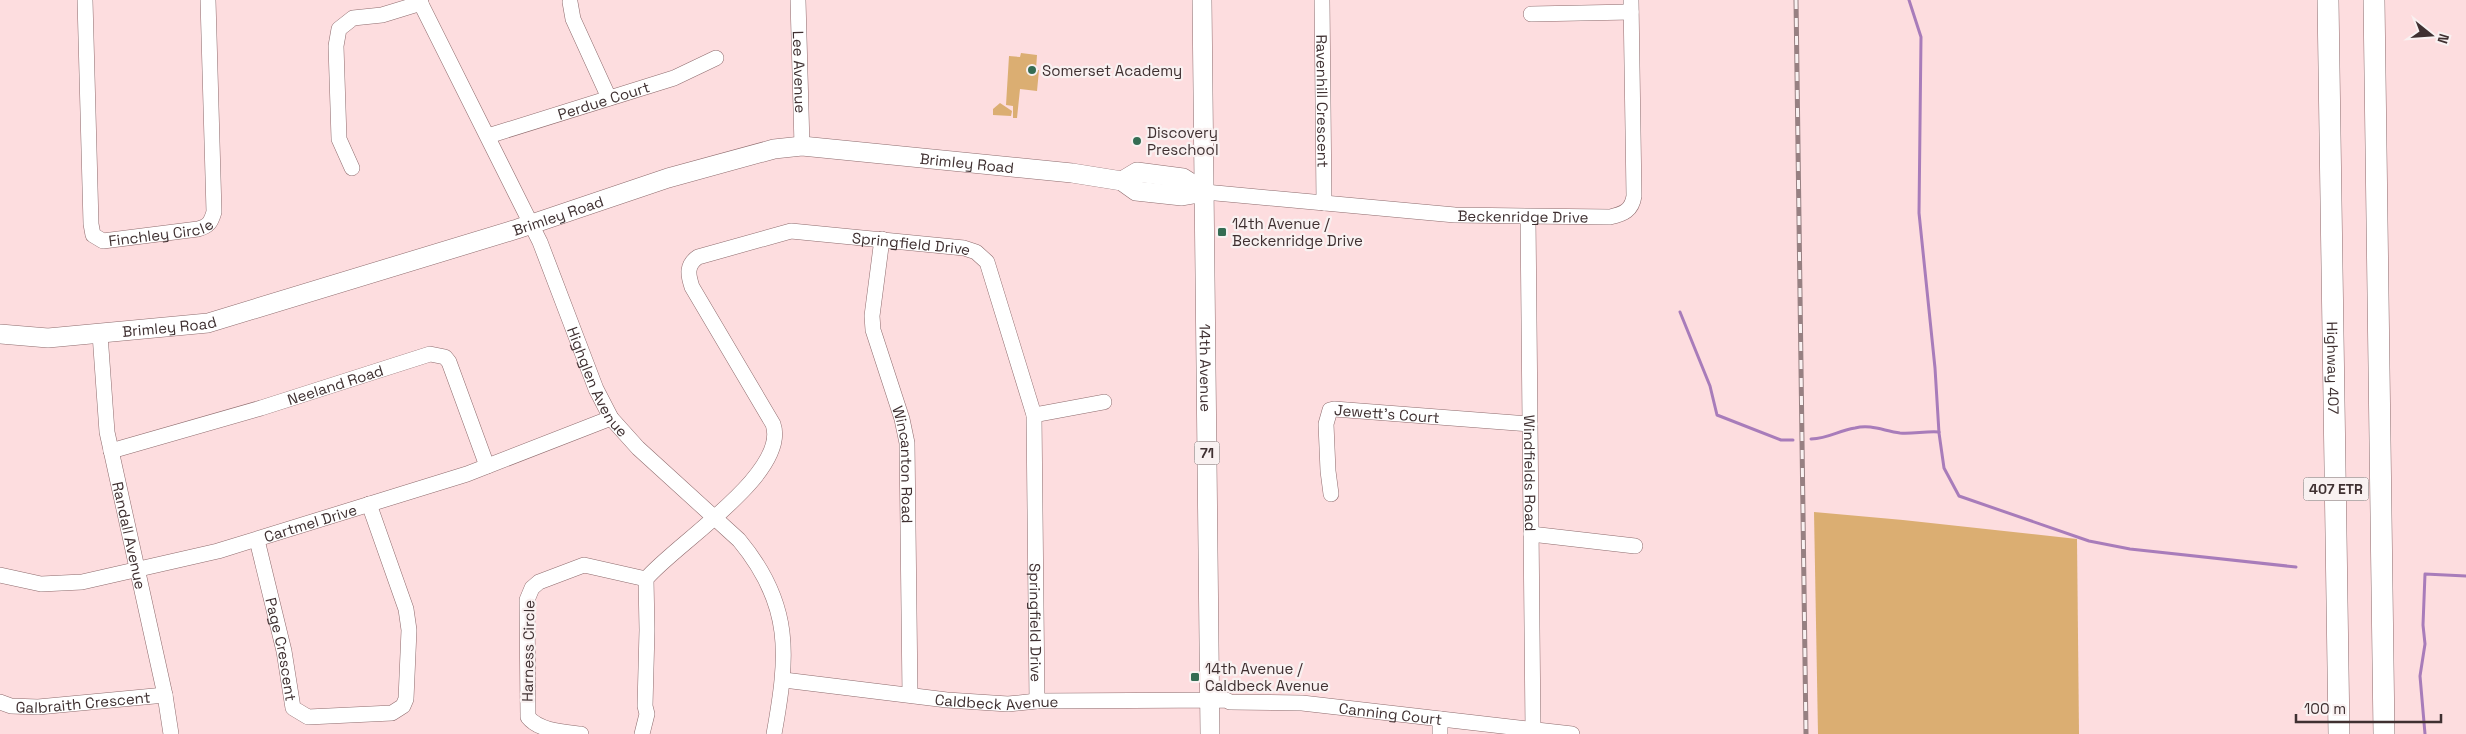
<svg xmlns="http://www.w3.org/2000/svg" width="2466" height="734" font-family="'Space Grotesk',sans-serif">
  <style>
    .green { fill: #dbae72 }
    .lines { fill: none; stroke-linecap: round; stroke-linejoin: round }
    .stream { stroke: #a87cba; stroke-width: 3 }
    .minor-casing { stroke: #8e6b6d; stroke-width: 16 }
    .major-casing { stroke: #8e6b6d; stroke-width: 20 }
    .highway-casing { stroke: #8e6b6d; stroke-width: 22 }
    .minor { stroke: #fff; stroke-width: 15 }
    .major { stroke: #fff; stroke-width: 19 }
    .highway { stroke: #fff; stroke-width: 21 }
    .rail-casing { stroke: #978082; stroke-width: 5 }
    .rail { stroke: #f9f1f1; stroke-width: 3; stroke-dasharray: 9; stroke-linecap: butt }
    .poi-dot { fill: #356c53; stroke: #f9f1f1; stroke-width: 2 }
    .labels { text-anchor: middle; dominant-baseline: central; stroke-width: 4.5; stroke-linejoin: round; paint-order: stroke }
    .shield { fill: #f9f1f1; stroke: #776a6b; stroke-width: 1 }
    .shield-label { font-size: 14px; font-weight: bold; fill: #3f3031 }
    .poi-label { font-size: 15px; fill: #3f3031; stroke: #f9f1f1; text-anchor: start }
    .street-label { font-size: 15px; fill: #3f3031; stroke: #f9f1f1 }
  </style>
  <rect width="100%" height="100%" fill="#fddddf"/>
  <g class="green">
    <polygon points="1021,53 1037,55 1036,70 1039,70 1037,91 1020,89 1017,118 1013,118 1013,106 1006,105 1009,56 1020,57"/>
    <polygon points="1000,103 1012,111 1011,116 993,115 993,109"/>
    <polygon points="1814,512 1903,520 2077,539 2079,734 1818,734"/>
  </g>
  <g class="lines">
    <g class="stream">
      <polyline points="1909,0 1921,37 1919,213 1935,368 1939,433 1944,468 1959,496 2089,541 2130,549 2296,567"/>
      <polyline points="1680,312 1710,386 1717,415 1781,440 1793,440"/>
      <path d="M1811,439C1830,438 1837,431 1855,428C1871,424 1884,431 1900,433C1913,434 1926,431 1939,432"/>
      <polyline points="2425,734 2420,676 2425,644 2423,625 2425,574 2466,576"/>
    </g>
    <g class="minor-casing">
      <g id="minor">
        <path id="s1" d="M85,0L91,224L93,235L103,241L198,229C209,226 211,222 214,212L208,0"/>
        <path id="s2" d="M419,0L540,242L596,389L611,418L638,448L739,540C793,605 788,656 774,734"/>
        <path id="s3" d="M798,0L802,146"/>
        <path id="s4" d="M1322,0L1324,203"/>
        <polyline points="570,2 573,19 609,98"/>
        <polyline points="1531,14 1631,12"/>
        <path id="s5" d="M488,136L674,78L716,58"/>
        <polyline points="352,168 339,139 336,46 339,29 353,18 382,15 421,3"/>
        <path id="s6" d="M1205,192L1455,215L1610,217C1624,214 1632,210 1634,196L1631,0"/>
        <path id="s7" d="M1528,217L1533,730"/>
        <path id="s8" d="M882,239L872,316L873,330L902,419L907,443L910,695"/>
        <path id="s9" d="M100,334L107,432L165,695L171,734"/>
        <polyline points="1034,415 1104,402"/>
        <path id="s10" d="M111,451L261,408L430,354L445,357L449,362L487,466"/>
        <path id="s11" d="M1331,494L1328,471L1326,424L1330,410L1334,409L1530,424"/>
        <polyline points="1531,534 1635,546"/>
        <path id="s12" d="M257,540L284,651L293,708L308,717L392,713L403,706L406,699L409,630L406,609L369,504"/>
        <path id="s13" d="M0,575L41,584L82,582L218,551L467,474L611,418"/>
        <path id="s14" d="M784,680L947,700L1008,704L1037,701L1226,700L1230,702L1302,703L1572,734"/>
        <path id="s15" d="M0,702L11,706L38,707L165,695"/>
        <polyline points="1440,719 1440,734"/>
        <path d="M581,734C564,732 539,731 528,717L527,600L532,588L539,582L584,565L646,579"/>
        <path id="s16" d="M642,734L647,714L645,706L647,630L646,579C675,544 790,473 773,424L692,287C688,275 686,265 698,257L791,231L964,248L976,252L987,262L1034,415L1037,701"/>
      </g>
    </g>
    <g class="major-casing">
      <g id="major">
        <path id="s17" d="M1202,0L1210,734"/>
        <polyline points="1122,181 1137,172 1183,178 1205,192"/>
        <path id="s18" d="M0,334L48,338L208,323L517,229L668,178L774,149L802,146L1072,173L1122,181L1136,191L1182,196L1205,192"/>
      </g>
    </g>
    <g class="highway-casing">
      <g id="highway">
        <path id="s19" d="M2328,0L2339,734"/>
        <polyline points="2374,0 2384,734"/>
      </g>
    </g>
    <use href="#minor" class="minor"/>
    <use href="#major" class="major"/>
    <use href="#highway" class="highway"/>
    <g class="rail-casing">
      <polyline id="rail" points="1796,0 1806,734"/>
    </g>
    <use href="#rail" class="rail"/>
  </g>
  <g class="poi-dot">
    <circle cx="1032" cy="70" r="5"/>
    <circle cx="1137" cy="141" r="5"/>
    <rect x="1217" y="227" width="10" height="10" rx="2.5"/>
    <rect x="1190" y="672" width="10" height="10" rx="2.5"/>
  </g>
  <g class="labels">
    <g class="shield">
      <rect x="1194.5" y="441.5" width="25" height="23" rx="4"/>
      <rect x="2303.5" y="477.5" width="65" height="23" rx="4"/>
    </g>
    <g class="shield-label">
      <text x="1207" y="453">71</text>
      <text x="2336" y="489">407 ETR</text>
    </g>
    <g class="poi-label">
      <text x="1042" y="70">Somerset Academy</text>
      <text x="1147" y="132">Discovery<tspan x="1147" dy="17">Preschool</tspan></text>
      <text x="1232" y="223">14th Avenue /<tspan x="1232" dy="17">Beckenridge Drive</tspan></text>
      <text x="1205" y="668">14th Avenue /<tspan x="1205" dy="17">Caldbeck Avenue</tspan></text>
    </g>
    <g class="street-label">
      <text stroke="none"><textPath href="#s3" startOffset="72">Lee Avenue</textPath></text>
      <text stroke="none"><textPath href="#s5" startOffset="121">Perdue Court</textPath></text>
      <text stroke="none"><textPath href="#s4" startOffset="101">Ravenhill Crescent</textPath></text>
      <text stroke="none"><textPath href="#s18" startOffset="995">Brimley Road</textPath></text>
      <text stroke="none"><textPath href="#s18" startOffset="575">Brimley Road</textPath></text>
      <text stroke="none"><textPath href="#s6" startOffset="319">Beckenridge Drive</textPath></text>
      <text stroke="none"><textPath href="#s1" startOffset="305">Finchley Circle</textPath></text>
      <text stroke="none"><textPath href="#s16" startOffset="774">Springfield Drive</textPath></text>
      <text stroke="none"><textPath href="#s18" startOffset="170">Brimley Road</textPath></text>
      <text stroke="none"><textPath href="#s17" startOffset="368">14th Avenue</textPath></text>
      <text stroke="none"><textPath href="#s19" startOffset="368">Highway 407</textPath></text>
      <text stroke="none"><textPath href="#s2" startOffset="422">Highglen Avenue</textPath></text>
      <text stroke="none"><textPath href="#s10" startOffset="234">Neeland Road</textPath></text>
      <text stroke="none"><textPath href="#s11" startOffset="142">Jewett's Court</textPath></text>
      <text stroke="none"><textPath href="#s8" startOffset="231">Wincanton Road</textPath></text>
      <text stroke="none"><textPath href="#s7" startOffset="256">Windfields Road</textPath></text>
      <text stroke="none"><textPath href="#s13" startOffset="319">Cartmel Drive</textPath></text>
      <text stroke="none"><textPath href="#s9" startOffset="204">Randall Avenue</textPath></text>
      <text stroke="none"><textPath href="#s16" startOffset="1222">Springfield Drive</textPath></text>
      <text stroke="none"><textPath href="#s12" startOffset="112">Page Crescent</textPath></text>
      <text transform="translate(528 651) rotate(-89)">Harness Circle</text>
      <text stroke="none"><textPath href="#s14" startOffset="214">Caldbeck Avenue</textPath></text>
      <text stroke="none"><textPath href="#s15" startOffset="84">Galbraith Crescent</textPath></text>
      <text stroke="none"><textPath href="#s14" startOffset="609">Canning Court</textPath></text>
    </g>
  </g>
  <g transform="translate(2431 35) rotate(107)" stroke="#f9f1f1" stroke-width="4" paint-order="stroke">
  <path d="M0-4L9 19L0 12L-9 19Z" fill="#3f3031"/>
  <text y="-8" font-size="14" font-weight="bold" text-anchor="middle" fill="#3f3031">N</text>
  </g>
  <path d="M2296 714v8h145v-8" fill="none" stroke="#3f3031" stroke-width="2.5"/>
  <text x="2304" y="714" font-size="15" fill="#3f3031" stroke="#f9f1f1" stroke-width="4" paint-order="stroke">100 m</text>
</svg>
